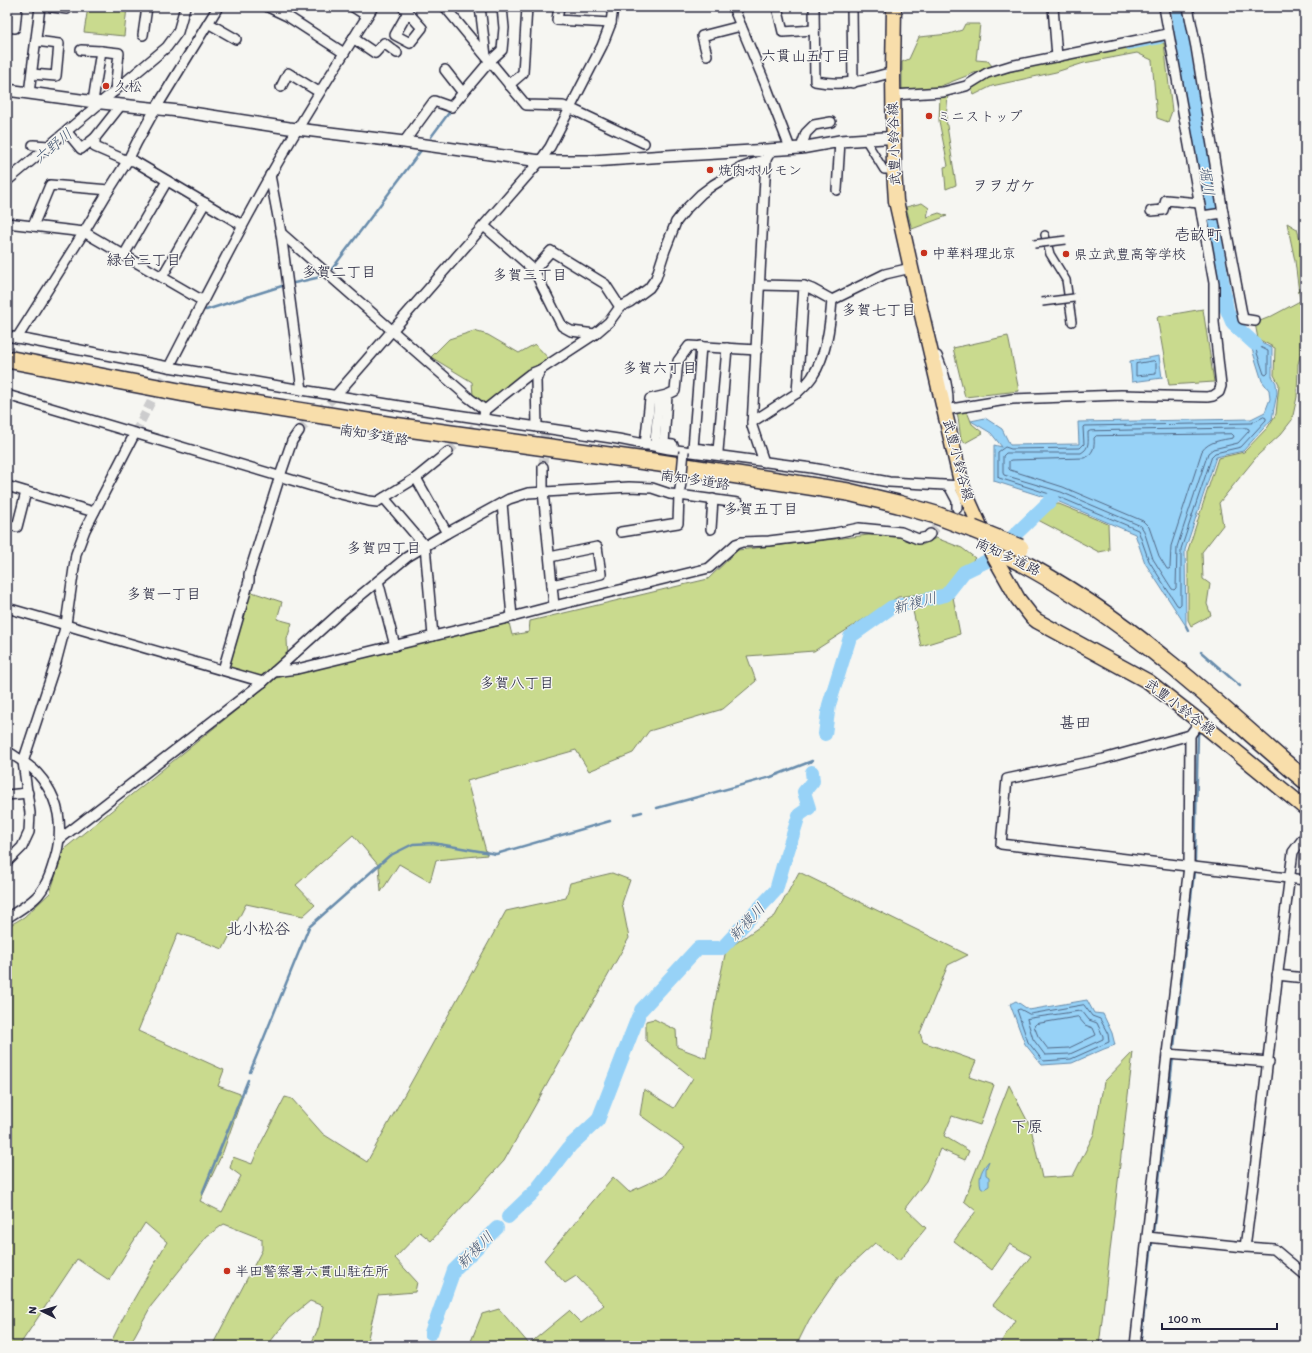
<svg xmlns="http://www.w3.org/2000/svg" width="1312" height="1353" font-family="Itim,'Klee One',sans-serif">
  <style>
    .green { fill: #c9da8e; stroke: #767e64 }
    .water { fill: #97d2f7; stroke: #688cac }
    .lines { fill: none; stroke-linecap: round; stroke-linejoin: round }
    .shore { stroke: #516886; stroke-width: 1 }
    .stream { stroke: #688cac; stroke-width: 2.5 }
    .canal { stroke: #97d2f7; stroke-width: 8 }
    .river { stroke: #97d2f7; stroke-width: 14 }
    .minor-tunnel { stroke: #cccccd; stroke-width: 9; stroke-dasharray: 9 4.5; stroke-linecap: butt }
    .pedestrian-casing { stroke: #22223b; stroke-width: 10 }
    .minor-casing { stroke: #22223b; stroke-width: 12 }
    .tertiary-casing { stroke: #22223b; stroke-width: 14 }
    .primary-casing { stroke: #22223b; stroke-width: 17 }
    .motorway-casing { stroke: #22223b; stroke-width: 20 }
    .pedestrian { stroke: #f6f6f2; stroke-width: 7 }
    .minor { stroke: #f6f6f2; stroke-width: 9 }
    .tertiary { stroke: #f6f6f2; stroke-width: 11 }
    .primary { stroke: #f8deab; stroke-width: 14 }
    .motorway { stroke: #f8deab; stroke-width: 17 }
    .pedestrian-bridge-casing { stroke: #22223b; stroke-width: 10; stroke-linecap: butt }
    .minor-bridge-casing { stroke: #22223b; stroke-width: 12; stroke-linecap: butt }
    .motorway-bridge-casing { stroke: #22223b; stroke-width: 20; stroke-linecap: butt }
    .pedestrian-bridge { stroke: #f6f6f2; stroke-width: 7 }
    .minor-bridge { stroke: #f6f6f2; stroke-width: 9 }
    .motorway-bridge { stroke: #f8deab; stroke-width: 17 }
    .poi-dot { fill: #c8321e; stroke: #f6f6f2; stroke-width: 1.5 }
    .labels { text-anchor: middle; dominant-baseline: central; stroke-width: 3; stroke-linejoin: round; paint-order: stroke }
    .poi-label { font-size: 14px; fill: #22223b; stroke: #f6f6f2; text-anchor: start }
    .street-label { font-size: 14px; fill: #22223b; stroke: #f6f6f2 }
    .neighbourhood-label { font-size: 15px; fill: #22223b; stroke: #f6f6f2 }
    .water-label { font-size: 15px; font-style: italic; fill: #455773; stroke: #f6f6f2 }
    .quarter-label { font-size: 16px; fill: #22223b; stroke: #f6f6f2 }
  </style>
  <rect width="100%" height="100%" fill="#f6f6f2"/>
  <filter id="ink" filterUnits="userSpaceOnUse"><feTurbulence type="fractalNoise" baseFrequency=".025" numOctaves="2"/><feDisplacementMap in="SourceGraphic" scale="8" xChannelSelector="R" yChannelSelector="G"/><feConvolveMatrix kernelMatrix="1 2 1 2 8 2 1 2 1" color-interpolation-filters="sRGB"/></filter>
  <g filter="url(#ink)">
    <g class="green">
      <polygon points="88,7 127,7 124,36 84,32"/>
      <polygon points="965,24 980,24 976,60 988,61 992,66 933,89 902,89 902,62 909,59 919,37 949,34 962,30"/>
      <polygon points="1151,42 1164,43 1172,111 1168,122 1157,118 1152,60 1137,53 1084,63 1056,72 992,86 974,95 971,88 988,77 1025,68"/>
      <polygon points="948,93 946,119 956,185 946,189 944,167 948,166 939,121 940,95"/>
      <polygon points="922,203 929,208 927,217 939,213 947,216 912,229 906,207"/>
      <polygon points="1287,223 1297,229 1305,256 1305,339 1298,364 1297,397 1292,420 1281,434 1258,455 1219,503 1223,525 1202,552 1203,579 1210,584 1207,604 1211,615 1191,626 1188,620 1188,550 1218,458 1244,452 1268,427 1276,414 1279,384 1274,375 1275,348 1258,339 1255,323 1270,317 1300,301 1295,261"/>
      <polygon points="1203,309 1214,382 1169,385 1157,317"/>
      <path d="M474,331L488,335L519,353L535,344L549,359C526,373 505,386 486,405L473,396L472,382L431,357L449,339Z"/>
      <polygon points="1008,336 1019,391 965,397 953,348"/>
      <polygon points="963,409 968,414 972,424 983,433 965,443 961,440 957,410"/>
      <polygon points="1050,504 1059,504 1108,524 1109,550 1099,552 1038,520"/>
      <polygon points="869,535 901,537 922,545 936,538 962,548 975,558 944,591 898,597 814,651 747,656 756,681 723,709 649,731 633,753 589,771 576,750 467,781 487,855 436,860 430,882 399,864 381,892 379,866 353,835 296,885 315,905 303,916 246,904 223,949 178,933 138,1031 224,1070 218,1086 243,1095 223,1152 200,1201 222,1212 241,1176 230,1168 233,1157 252,1164 260,1145 285,1097 292,1099 323,1134 367,1162 506,911 566,898 570,883 612,873 630,880 622,903 629,938 504,1161 431,1241 420,1232 395,1258 417,1282 415,1292 378,1295 366,1346 310,1346 319,1327 323,1306 310,1301 288,1319 267,1346 212,1346 262,1250 262,1239 224,1224 207,1236 151,1306 129,1346 109,1346 124,1316 167,1242 145,1223 109,1280 77,1259 19,1346 7,1346 7,927 24,917 50,893 64,849 276,678 509,623 512,635 529,632 530,621 708,579 738,550"/>
      <polygon points="246,590 282,602 277,619 292,623 287,639 288,659 263,682 223,670"/>
      <polygon points="953,597 960,634 921,646 912,607"/>
      <polygon points="799,872 968,955 948,965 920,1033 923,1042 976,1061 969,1077 994,1085 980,1125 952,1116 944,1136 969,1151 965,1160 940,1149 926,1181 905,1208 926,1228 899,1261 875,1243 839,1276 809,1320 796,1346 469,1346 482,1314 499,1309 529,1344 569,1311 581,1323 604,1305 576,1276 565,1283 544,1260 613,1177 629,1192 662,1177 685,1147 640,1115 644,1089 674,1108 693,1078 646,1041 646,1021 654,1019 676,1030 677,1047 706,1058 716,996 726,950 775,916"/>
      <polygon points="1133,1052 1099,1346 1001,1346 999,1345 1015,1320 993,1305 1031,1256 1010,1244 992,1270 954,1241 976,1211 964,1201 1009,1085 1031,1128 1042,1178 1073,1176 1094,1134 1104,1082"/>
    </g>
    <g class="water">
      <polygon points="1261,343 1272,348 1272,376 1276,383 1277,393 1272,419 1243,451 1216,457 1185,550 1186,626 1145,563 1135,534 1057,501 994,481 994,445 1002,447 991,433 971,421 985,418 1002,429 1010,445 1079,444 1078,422 1251,419 1265,412 1270,399 1269,390 1262,381 1251,346"/>
      <polygon points="1159,356 1162,378 1132,382 1130,361"/>
      <polygon points="1087,1000 1094,1013 1103,1014 1112,1033 1115,1045 1104,1049 1072,1063 1042,1065 1025,1044 1010,1004 1016,1001 1029,1010"/>
      <path d="M989,1161L986,1169V1175L989,1177V1186L984,1189L981,1187C978,1176 982,1169 989,1161Z"/>
    </g>
    <g class="lines">
      <g class="shore">
        <polygon points="1260,347 1268,351 1268,373 1266,375 1264,374 1256,350 1257,348"/>
        <polygon points="1154,361 1156,363 1156,374 1136,376 1136,364"/>
        <polygon points="1264,417 1266,418 1266,420 1241,447 1215,453 1212,456 1181,549 1181,604 1179,606 1177,605 1149,561 1138,530 1059,497 999,478 998,477 998,452 1005,447 1011,449 1080,448 1084,444 1083,427 1084,426 1251,423"/>
        <path d="M1247,428L1249,429V431L1238,443L1213,449L1208,453L1177,547L1176,588L1174,590L1172,589L1153,559L1144,531L1141,526L1061,492L1004,475L1003,473V456L1006,453H1081C1090,448 1088,441 1088,432L1090,431Z"/>
        <path d="M1232,434L1234,436L1233,438C1222,440 1209,441 1202,451L1171,546L1170,568L1169,569H1167L1159,556L1149,527L1143,521L1063,487L1010,470L1009,469V461L1011,460L1084,458C1093,454 1095,447 1094,438L1096,436Z"/>
        <polygon points="1084,1005 1092,1016 1100,1019 1108,1034 1109,1042 1071,1059 1043,1061 1028,1042 1017,1010 1020,1009 1029,1014"/>
        <polygon points="1082,1011 1089,1020 1097,1023 1103,1036 1103,1039 1070,1054 1045,1055 1033,1039 1027,1019"/>
        <polygon points="1078,1017 1085,1025 1093,1028 1096,1035 1069,1048 1048,1049 1038,1036 1034,1026 1036,1024"/>
      </g>
      <g class="stream">
        <polyline points="431,137 451,110"/>
        <polyline points="332,269 422,149"/>
        <polyline points="294,283 325,276"/>
        <polyline points="206,310 282,286"/>
        <polyline points="1186,626 1188,630"/>
        <polyline points="1201,652 1240,686"/>
        <polyline points="657,808 771,777 812,761"/>
        <polyline points="634,814 642,812"/>
        <polyline points="1195,860 1198,734 1201,731"/>
        <polyline points="1174,1047 1194,872"/>
        <polyline points="250,1072 309,927 389,856 413,844 433,843 496,854 610,821"/>
        <polyline points="202,1194 248,1080"/>
        <polyline points="1153,1233 1173,1057"/>
        <polyline points="1140,1346 1152,1243"/>
      </g>
      <g class="canal">
        <polyline points="1172,39 1182,38"/>
        <polyline points="1129,46 1160,40"/>
      </g>
      <g class="river">
        <polyline points="1178,7 1184,54 1227,310 1233,324 1255,344"/>
        <polyline points="825,734 829,705 850,637 892,607 946,595 964,572 989,560 1052,499"/>
        <polyline points="786,857 799,815 809,808 804,792 813,781 812,772"/>
        <polyline points="641,1010 698,948 722,948 776,890 784,862"/>
        <polyline points="539,1186 571,1145 598,1120 638,1017"/>
        <polyline points="508,1217 534,1192"/>
        <polyline points="437,1318 454,1270 497,1228"/>
        <polyline points="431,1333 434,1324"/>
      </g>
      <g class="minor-tunnel">
        <polyline points="7,355 17,338"/>
        <polyline points="299,431 336,395"/>
        <polyline points="135,433 169,367"/>
        <polyline points="448,452 483,419"/>
        <polyline points="543,467 545,429"/>
        <polyline points="930,534 957,508"/>
      </g>
      <g class="pedestrian-casing">
        <g id="pedestrian">
          <polyline points="865,139 884,170 894,170"/>
          <polyline points="1045,235 1050,254 1066,280 1072,322"/>
        </g>
      </g>
      <g class="minor-casing">
        <g id="minor">
          <polyline points="52,7 67,9"/>
          <polyline points="268,7 287,16 344,53"/>
          <polyline points="353,7 367,16"/>
          <polyline points="403,7 422,28 410,43 395,35 408,12"/>
          <polyline points="445,7 526,105 563,106 576,111 644,143"/>
          <polyline points="480,7 486,56"/>
          <polyline points="559,7 557,20 611,23"/>
          <polyline points="733,7 765,83 790,148"/>
          <polyline points="777,7 783,32 814,30"/>
          <path d="M814,7L815,81C845,87 864,80 893,72"/>
          <polyline points="852,7 853,83"/>
          <polyline points="1053,7 1057,57"/>
          <polyline points="1188,7 1196,47 1223,213 1243,319 1255,321"/>
          <polyline points="208,23 236,39"/>
          <polyline points="7,27 15,28 17,7"/>
          <polyline points="143,35 147,7"/>
          <polyline points="353,38 375,53 384,43 397,53"/>
          <polyline points="81,50 101,51"/>
          <polyline points="707,55 702,36 741,26"/>
          <polyline points="445,70 463,93"/>
          <polyline points="32,74 56,76 59,44 36,41"/>
          <polyline points="509,85 523,73 527,7"/>
          <polyline points="281,87 288,73 319,92"/>
          <polyline points="29,93 40,7"/>
          <polyline points="893,95 943,92 966,86 987,73 1010,66 1168,34"/>
          <polyline points="93,101 101,51 119,53 115,91"/>
          <polyline points="121,105 95,138 95,147 125,160 134,161 242,225"/>
          <polyline points="67,132 81,149 95,138"/>
          <polyline points="404,142 434,101 451,107 490,61 502,50 504,28 502,7"/>
          <polyline points="33,145 50,146"/>
          <polyline points="801,148 806,133 814,125 831,122"/>
          <polyline points="270,175 281,233 302,390"/>
          <polyline points="7,181 167,47 178,32 185,7"/>
          <polyline points="837,190 840,141"/>
          <polyline points="1151,211 1163,210 1166,200 1199,203"/>
          <polyline points="1202,216 1223,213"/>
          <polyline points="7,223 84,232 203,301"/>
          <polyline points="33,226 50,185 109,190"/>
          <polyline points="484,226 534,270 562,326 571,331 595,334"/>
          <polyline points="281,233 469,398 485,410"/>
          <polyline points="124,255 167,181"/>
          <polyline points="534,270 551,251 605,284 620,307"/>
          <polyline points="162,277 205,203"/>
          <polyline points="804,286 812,289 832,300 885,274 911,268"/>
          <polyline points="7,336 169,367 302,390 430,411 618,439 669,449 812,468 889,482 962,486"/>
          <polyline points="17,338 84,232 109,190 128,160 137,142 153,113 218,7"/>
          <polyline points="701,346 693,448 718,451 727,348"/>
          <path d="M937,356C945,375 949,389 948,410"/>
          <path d="M169,367C202,303 234,239 270,176C302,119 338,63 373,7"/>
          <path d="M797,393C802,388 808,383 812,377C827,354 830,326 832,300"/>
          <polyline points="7,395 332,492 369,501 377,502 416,478 448,452"/>
          <polyline points="336,395 540,161 550,147 602,46 611,23 613,7"/>
          <polyline points="667,395 664,444 673,445"/>
          <polyline points="659,398 655,442 664,444"/>
          <polyline points="945,410 1012,399 1121,395 1207,397 1213,396 1219,392 1221,386 1214,322 1214,283 1164,7"/>
          <polyline points="483,419 485,410 521,381 530,374 540,370 595,334 609,322 620,307 630,302 649,288 656,278 665,250 676,222 687,208 701,194 713,185 741,168 766,159 773,149"/>
          <polyline points="752,422 797,393 804,286 760,285"/>
          <polyline points="537,427 536,380 540,370"/>
          <polyline points="645,445 650,399 667,395 675,391 678,361 689,346 757,350"/>
          <polyline points="764,462 752,426 766,159"/>
          <polyline points="543,467 543,491 552,585"/>
          <polyline points="416,478 447,533"/>
          <polyline points="7,486 94,512"/>
          <polyline points="949,486 957,501 957,508"/>
          <polyline points="384,498 425,546 433,636"/>
          <polyline points="502,503 512,617 554,606 552,585 601,574 597,547 550,557"/>
          <polyline points="7,524 17,527 26,492"/>
          <polyline points="711,529 713,499"/>
          <polyline points="621,532 678,523 679,495 738,503"/>
          <polyline points="378,581 395,646"/>
          <polyline points="554,606 709,568 736,544 742,542 769,541 835,533 859,528 901,532 918,539 927,537 930,534"/>
          <polyline points="7,608 263,682"/>
          <polyline points="223,670 249,581 249,574 280,476 292,441 299,431"/>
          <polyline points="274,672 297,669 512,617"/>
          <polyline points="1200,722 1190,735 1103,759 1007,779 1001,844 1305,880"/>
          <path d="M7,751C17,758 29,764 37,773C59,797 64,824 56,855C52,869 48,883 39,894C32,903 16,912 7,918"/>
          <polyline points="7,795 28,793"/>
          <polyline points="60,839 263,682 344,609 407,557 447,533 509,499 528,493 629,487 652,488 670,494 679,495 681,483"/>
          <polyline points="7,862 22,847 29,832 30,813 23,762 56,662 66,624 76,554 85,530 135,433"/>
          <polyline points="1277,975 1305,978"/>
          <polyline points="1167,1054 1269,1062"/>
          <polyline points="1147,1237 1245,1247 1274,1249 1305,1275"/>
          <path d="M1245,1247C1263,1116 1275,984 1293,852L1305,836"/>
          <polyline points="1135,1346 1167,1054 1189,866 1190,735"/>
        </g>
      </g>
      <g class="tertiary-casing">
        <polyline id="tertiary" points="7,90 102,103 179,111 289,128 404,142 540,161 592,161 666,156 801,148 840,141 884,138 893,138"/>
      </g>
      <g class="primary-casing">
        <polyline id="primary" points="894,7 893,72 894,170 896,201 911,268 962,486 992,553 1018,599 1032,617 1037,621 1149,682 1200,722 1305,808"/>
      </g>
      <g class="motorway-casing">
        <g id="motorway">
          <polyline points="7,359 195,395 393,426 660,463 848,492 898,504 936,515 973,529"/>
          <path d="M1009,556C1065,585 1117,620 1165,660C1213,698 1258,741 1305,780"/>
        </g>
      </g>
      <use href="#pedestrian" class="pedestrian"/>
      <use href="#minor" class="minor"/>
      <use href="#tertiary" class="tertiary"/>
      <use href="#primary" class="primary"/>
      <use href="#motorway" class="motorway"/>
      <g class="pedestrian-bridge-casing">
        <g id="pedestrian-bridge">
          <polyline points="1034,244 1066,240"/>
          <polyline points="1042,302 1074,298"/>
        </g>
      </g>
      <g class="minor-bridge-casing">
        <polyline id="minor-bridge" points="681,483 684,451"/>
      </g>
      <g class="motorway-bridge-casing">
        <polyline id="motorway-bridge" points="973,529 1020,548"/>
      </g>
      <use href="#pedestrian-bridge" class="pedestrian-bridge"/>
      <use href="#minor-bridge" class="minor-bridge"/>
      <use href="#motorway-bridge" class="motorway-bridge"/>
    </g>
  </g>
  <g class="poi-dot">
    <circle cx="106" cy="86" r="4"/>
    <circle cx="929" cy="116" r="4"/>
    <circle cx="710" cy="170" r="4"/>
    <circle cx="924" cy="253" r="4"/>
    <circle cx="1066" cy="254" r="4"/>
    <circle cx="227" cy="1271" r="4"/>
  </g>
  <g class="labels">
    <g class="poi-label">
      <text x="114" y="86">久松</text>
      <text x="937" y="116">ミニストップ</text>
      <text x="718" y="170">焼肉ホルモン</text>
      <text x="932" y="253">中華料理北京</text>
      <text x="1074" y="254">県立武豊高等学校</text>
      <text x="235" y="1271">半田警察署六貫山駐在所</text>
    </g>
    <g class="street-label">
      <text transform="translate(894 144) rotate(-92)">武豊小鈴谷線</text>
      <text transform="translate(374 435) rotate(9)">南知多道路</text>
      <text transform="translate(958 460) rotate(75)">武豊小鈴谷線</text>
      <text transform="translate(695 480) rotate(8)">南知多道路</text>
      <text transform="translate(1008 557) rotate(25)">南知多道路</text>
      <text transform="translate(1180 707) rotate(37)">武豊小鈴谷線</text>
    </g>
    <g class="neighbourhood-label">
      <text x="806" y="56">六貫山五丁目</text>
      <text x="144" y="260">緑台三丁目</text>
      <text x="339" y="272">多賀二丁目</text>
      <text x="530" y="275">多賀三丁目</text>
      <text x="879" y="310">多賀七丁目</text>
      <text x="660" y="368">多賀六丁目</text>
      <text x="761" y="509">多賀五丁目</text>
      <text x="384" y="548">多賀四丁目</text>
      <text x="164" y="594">多賀一丁目</text>
      <text x="517" y="683">多賀八丁目</text>
    </g>
    <g class="water-label">
      <text transform="translate(53 146) rotate(-40)">六野川</text>
      <text transform="translate(1207 181) rotate(81)">堀川</text>
      <text transform="translate(915 603) rotate(-15)">新複川</text>
      <text transform="translate(747 922) rotate(-47)">新複川</text>
      <text transform="translate(475 1250) rotate(-45)">新複川</text>
    </g>
    <g class="quarter-label">
      <text x="1004" y="185">ヲヲガケ</text>
      <text x="1198" y="234">壱畝町</text>
      <text x="1075" y="722">甚田</text>
      <text x="258" y="928">北小松谷</text>
      <text x="1027" y="1126">下原</text>
    </g>
  </g>
  <rect width="1312" height="1353" fill="none" stroke="#f6f6f2" stroke-width="24"/>
  <rect x="12" y="12" width="1288" height="1329" fill="none" stroke="#22223b" stroke-width="1.5" filter="url(#ink)"/>
  <g transform="translate(42 1311) rotate(275)" stroke="#f6f6f2" stroke-width="3" paint-order="stroke">
  <path d="M0-3L7 15L0 10L-7 15Z" fill="#22223b"/>
  <text y="-6" font-size="11" font-weight="bold" text-anchor="middle" fill="#22223b">N</text>
  </g>
  <path d="M1162 1323v6h115v-6" fill="none" stroke="#22223b" stroke-width="2"/>
  <text x="1168" y="1323" font-size="12" fill="#22223b" stroke="#f6f6f2" stroke-width="3" paint-order="stroke">100 m</text>
</svg>
